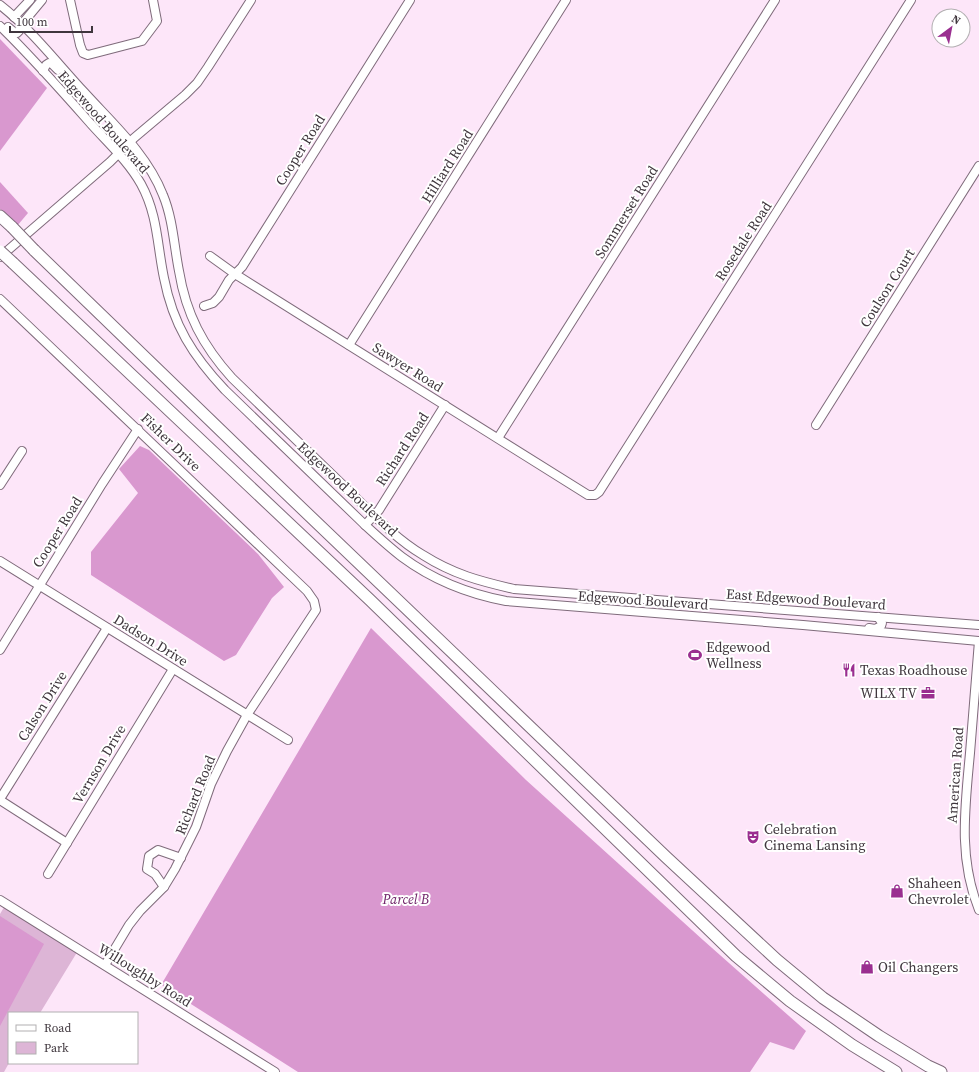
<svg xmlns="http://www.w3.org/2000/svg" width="979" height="1072" font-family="'Source Serif 4',serif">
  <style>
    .green { fill: #ddb5d6 }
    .forest { fill: #d998cf }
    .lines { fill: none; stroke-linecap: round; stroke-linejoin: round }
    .minor-casing { stroke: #7f6b7b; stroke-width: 10 }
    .highway-casing { stroke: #7f6b7b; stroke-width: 13 }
    .minor { stroke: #fff; stroke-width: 8 }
    .highway { stroke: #fff; stroke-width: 11 }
    .highway-bridge-casing { stroke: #7f6b7b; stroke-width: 13; stroke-linecap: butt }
    .highway-bridge { stroke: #fff; stroke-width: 11 }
    .labels { text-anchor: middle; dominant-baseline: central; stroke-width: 4; stroke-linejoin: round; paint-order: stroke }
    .street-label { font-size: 14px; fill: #3f363d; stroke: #fff }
    .poi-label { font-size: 14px; fill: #3f363d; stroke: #fff; text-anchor: start }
    .park-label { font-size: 14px; font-style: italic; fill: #71266a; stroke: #fff }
  </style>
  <rect width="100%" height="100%" fill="#fde6f9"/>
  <polygon class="green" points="6,904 79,949 40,1013 9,1013 9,1063 4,1072 0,1072 0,914"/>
  <g class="forest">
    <polygon points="0,39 47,88 0,151"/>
    <polygon points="0,182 28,213 17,226 0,209"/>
    <polygon points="140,446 149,450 258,554 284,587 272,598 236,655 224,661 91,575 91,552 138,493 119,469"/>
    <polygon points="371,628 526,780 703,940 806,1031 794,1050 770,1042 750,1072 298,1072 161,985"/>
    <polygon points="0,916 44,944 0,1026"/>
  </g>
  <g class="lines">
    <g class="minor-casing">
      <g id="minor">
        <polyline points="70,0 80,45 83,53 88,55 142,41 157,21 153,0"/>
        <path d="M0,5C32,30 57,63 84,92C113,124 147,154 163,195C173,219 174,246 179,271C186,314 203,346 232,378C270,415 308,451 345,487C370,511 394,538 423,555C453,574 479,581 514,589L979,625"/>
        <polyline points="14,17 30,0"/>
        <path d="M0,26C32,57 61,90 91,124C108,143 128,161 141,184C158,215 157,245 164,278C173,325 193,356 225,390L365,525C377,536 389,547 402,557C433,580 469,594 506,601L803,625L979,641"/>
        <polyline points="8,27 14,32 17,33 19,31 22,24 42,0"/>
        <polyline points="43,71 46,65 49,63 52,64 58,70"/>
        <polyline points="210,256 235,274 588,495 595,495 599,492 911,0"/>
        <polyline points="0,257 110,162 134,138 185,95 197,83 208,67 251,0"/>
        <polyline points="0,299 307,591 314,601 316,610 247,715 227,751 211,784 196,827 175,869 164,887 140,911 129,925 105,965"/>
        <polyline points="204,306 213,303 219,297 229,280 242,267 410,0"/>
        <polyline points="349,345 566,0"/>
        <polyline points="816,425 979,166"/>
        <polyline points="498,438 775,0"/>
        <polyline points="0,485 22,451"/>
        <polyline points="365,525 379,510 445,405"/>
        <polyline points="0,561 288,740"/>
        <polyline points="869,628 875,629 881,626 882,623 878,617"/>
        <path d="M979,641C976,679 973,716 970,753C965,808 958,858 979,910"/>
        <polyline points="0,650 102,484 138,429"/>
        <polyline points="0,799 107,628"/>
        <polyline points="0,800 67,843"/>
        <polyline points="48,874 173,669"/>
        <polyline points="164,887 155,874 147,869 149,856 158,850 181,858"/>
        <polyline points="0,900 275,1072"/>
      </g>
    </g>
    <g class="highway-casing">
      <g id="highway">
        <polyline points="0,216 12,227"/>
        <polyline points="34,250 245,454 666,857 777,960 823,998 879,1036 928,1066 941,1072"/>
        <polyline points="13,263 370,600 736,956 790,1001 852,1045 896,1072"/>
      </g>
    </g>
    <use href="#minor" class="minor"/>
    <use href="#highway" class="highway"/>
    <g class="highway-bridge-casing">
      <g id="highway-bridge">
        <polyline points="12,227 34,250"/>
        <polyline points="0,251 13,263"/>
      </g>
    </g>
    <use href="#highway-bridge" class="highway-bridge"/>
  </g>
  <defs>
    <g id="stadium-bare" transform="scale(1.08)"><path d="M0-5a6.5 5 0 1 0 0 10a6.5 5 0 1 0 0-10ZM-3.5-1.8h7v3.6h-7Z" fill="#9a2f90" stroke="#fff" stroke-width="2.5" paint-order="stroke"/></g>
    <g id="restaurant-bare" transform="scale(1.08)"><path d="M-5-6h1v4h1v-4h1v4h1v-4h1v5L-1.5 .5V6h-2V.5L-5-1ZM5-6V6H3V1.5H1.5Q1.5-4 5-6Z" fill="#9a2f90" stroke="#fff" stroke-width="2.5" paint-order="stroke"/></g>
    <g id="office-bare" transform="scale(1.08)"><path d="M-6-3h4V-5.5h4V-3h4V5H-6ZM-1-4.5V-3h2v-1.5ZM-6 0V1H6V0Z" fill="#9a2f90" stroke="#fff" stroke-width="2.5" paint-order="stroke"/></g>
    <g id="theatre-bare" transform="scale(1.08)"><path d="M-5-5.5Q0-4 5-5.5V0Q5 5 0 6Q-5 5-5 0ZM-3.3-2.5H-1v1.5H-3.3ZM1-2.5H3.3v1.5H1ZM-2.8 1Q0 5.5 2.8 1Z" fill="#9a2f90" stroke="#fff" stroke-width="2.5" paint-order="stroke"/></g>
    <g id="shop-bare" transform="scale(1.08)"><path d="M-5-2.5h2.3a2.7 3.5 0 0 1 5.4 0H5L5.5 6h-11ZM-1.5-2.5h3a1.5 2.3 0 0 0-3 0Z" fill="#9a2f90" stroke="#fff" stroke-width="2.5" paint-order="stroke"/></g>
  </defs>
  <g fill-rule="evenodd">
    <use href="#stadium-bare" x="695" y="655"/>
    <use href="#restaurant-bare" x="849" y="670"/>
    <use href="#office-bare" x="928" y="693"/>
    <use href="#theatre-bare" x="753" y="837"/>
    <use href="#shop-bare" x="897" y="891"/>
    <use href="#shop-bare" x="867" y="967"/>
  </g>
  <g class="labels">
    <g class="street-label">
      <text transform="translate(104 122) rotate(49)">Edgewood Boulevard</text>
      <text transform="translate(300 150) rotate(-58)">Cooper Road</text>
      <text transform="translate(447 166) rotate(-58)">Hilliard Road</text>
      <text transform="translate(626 212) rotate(-58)">Sommerset Road</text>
      <text transform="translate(743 241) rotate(-57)">Rosedale Road</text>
      <text transform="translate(887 288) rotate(-58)">Coulson Court</text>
      <text transform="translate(408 367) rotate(32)">Sawyer Road</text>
      <text transform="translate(171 442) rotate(44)">Fisher Drive</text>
      <text transform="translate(402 449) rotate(-57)">Richard Road</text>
      <text transform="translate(348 489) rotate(43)">Edgewood Boulevard</text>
      <text transform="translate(57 532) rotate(-58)">Cooper Road</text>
      <text transform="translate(806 599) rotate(4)">East Edgewood Boulevard</text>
      <text transform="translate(643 600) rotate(4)">Edgewood Boulevard</text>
      <text transform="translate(151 640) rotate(32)">Dadson Drive</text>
      <text transform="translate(42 706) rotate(-58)">Calson Drive</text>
      <text transform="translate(99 764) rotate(-59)">Vernson Drive</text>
      <text transform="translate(955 775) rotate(-86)">American Road</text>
      <text transform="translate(195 795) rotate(-68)">Richard Road</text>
      <text transform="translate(145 975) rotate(32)">Willoughby Road</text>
    </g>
    <g class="poi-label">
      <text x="706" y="647">Edgewood<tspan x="706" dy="16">Wellness</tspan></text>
      <text x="860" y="670">Texas Roadhouse</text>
      <text x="917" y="693" text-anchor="end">WILX TV</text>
      <text x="764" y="829">Celebration<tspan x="764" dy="16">Cinema Lansing</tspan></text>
      <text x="908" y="883">Shaheen<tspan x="908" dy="16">Chevrolet</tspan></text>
      <text x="878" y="967">Oil Changers</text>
    </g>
    <g class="park-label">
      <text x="406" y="899">Parcel B</text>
    </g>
  </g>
  <rect x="8" y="1012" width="130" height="52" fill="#ffffff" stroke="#b2afb1"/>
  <rect x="16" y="1025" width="20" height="6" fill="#ffffff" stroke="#b2afb1"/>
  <text x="44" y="1032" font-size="12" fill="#3f363d">Road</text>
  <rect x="16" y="1042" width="20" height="12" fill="#ddb5d6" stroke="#b2afb1"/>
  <text x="44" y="1052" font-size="12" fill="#3f363d">Park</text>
  <g transform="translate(951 28) rotate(32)"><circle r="19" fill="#ffffff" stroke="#b2afb1"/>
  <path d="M0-3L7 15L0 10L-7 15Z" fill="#9a2f90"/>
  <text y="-6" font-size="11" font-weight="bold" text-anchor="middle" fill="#3f363d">N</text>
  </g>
  <path d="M10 26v6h82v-6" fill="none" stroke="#3f363d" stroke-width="2"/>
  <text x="16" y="26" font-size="12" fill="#3f363d" stroke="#ffffff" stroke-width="3" paint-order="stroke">100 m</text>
</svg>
